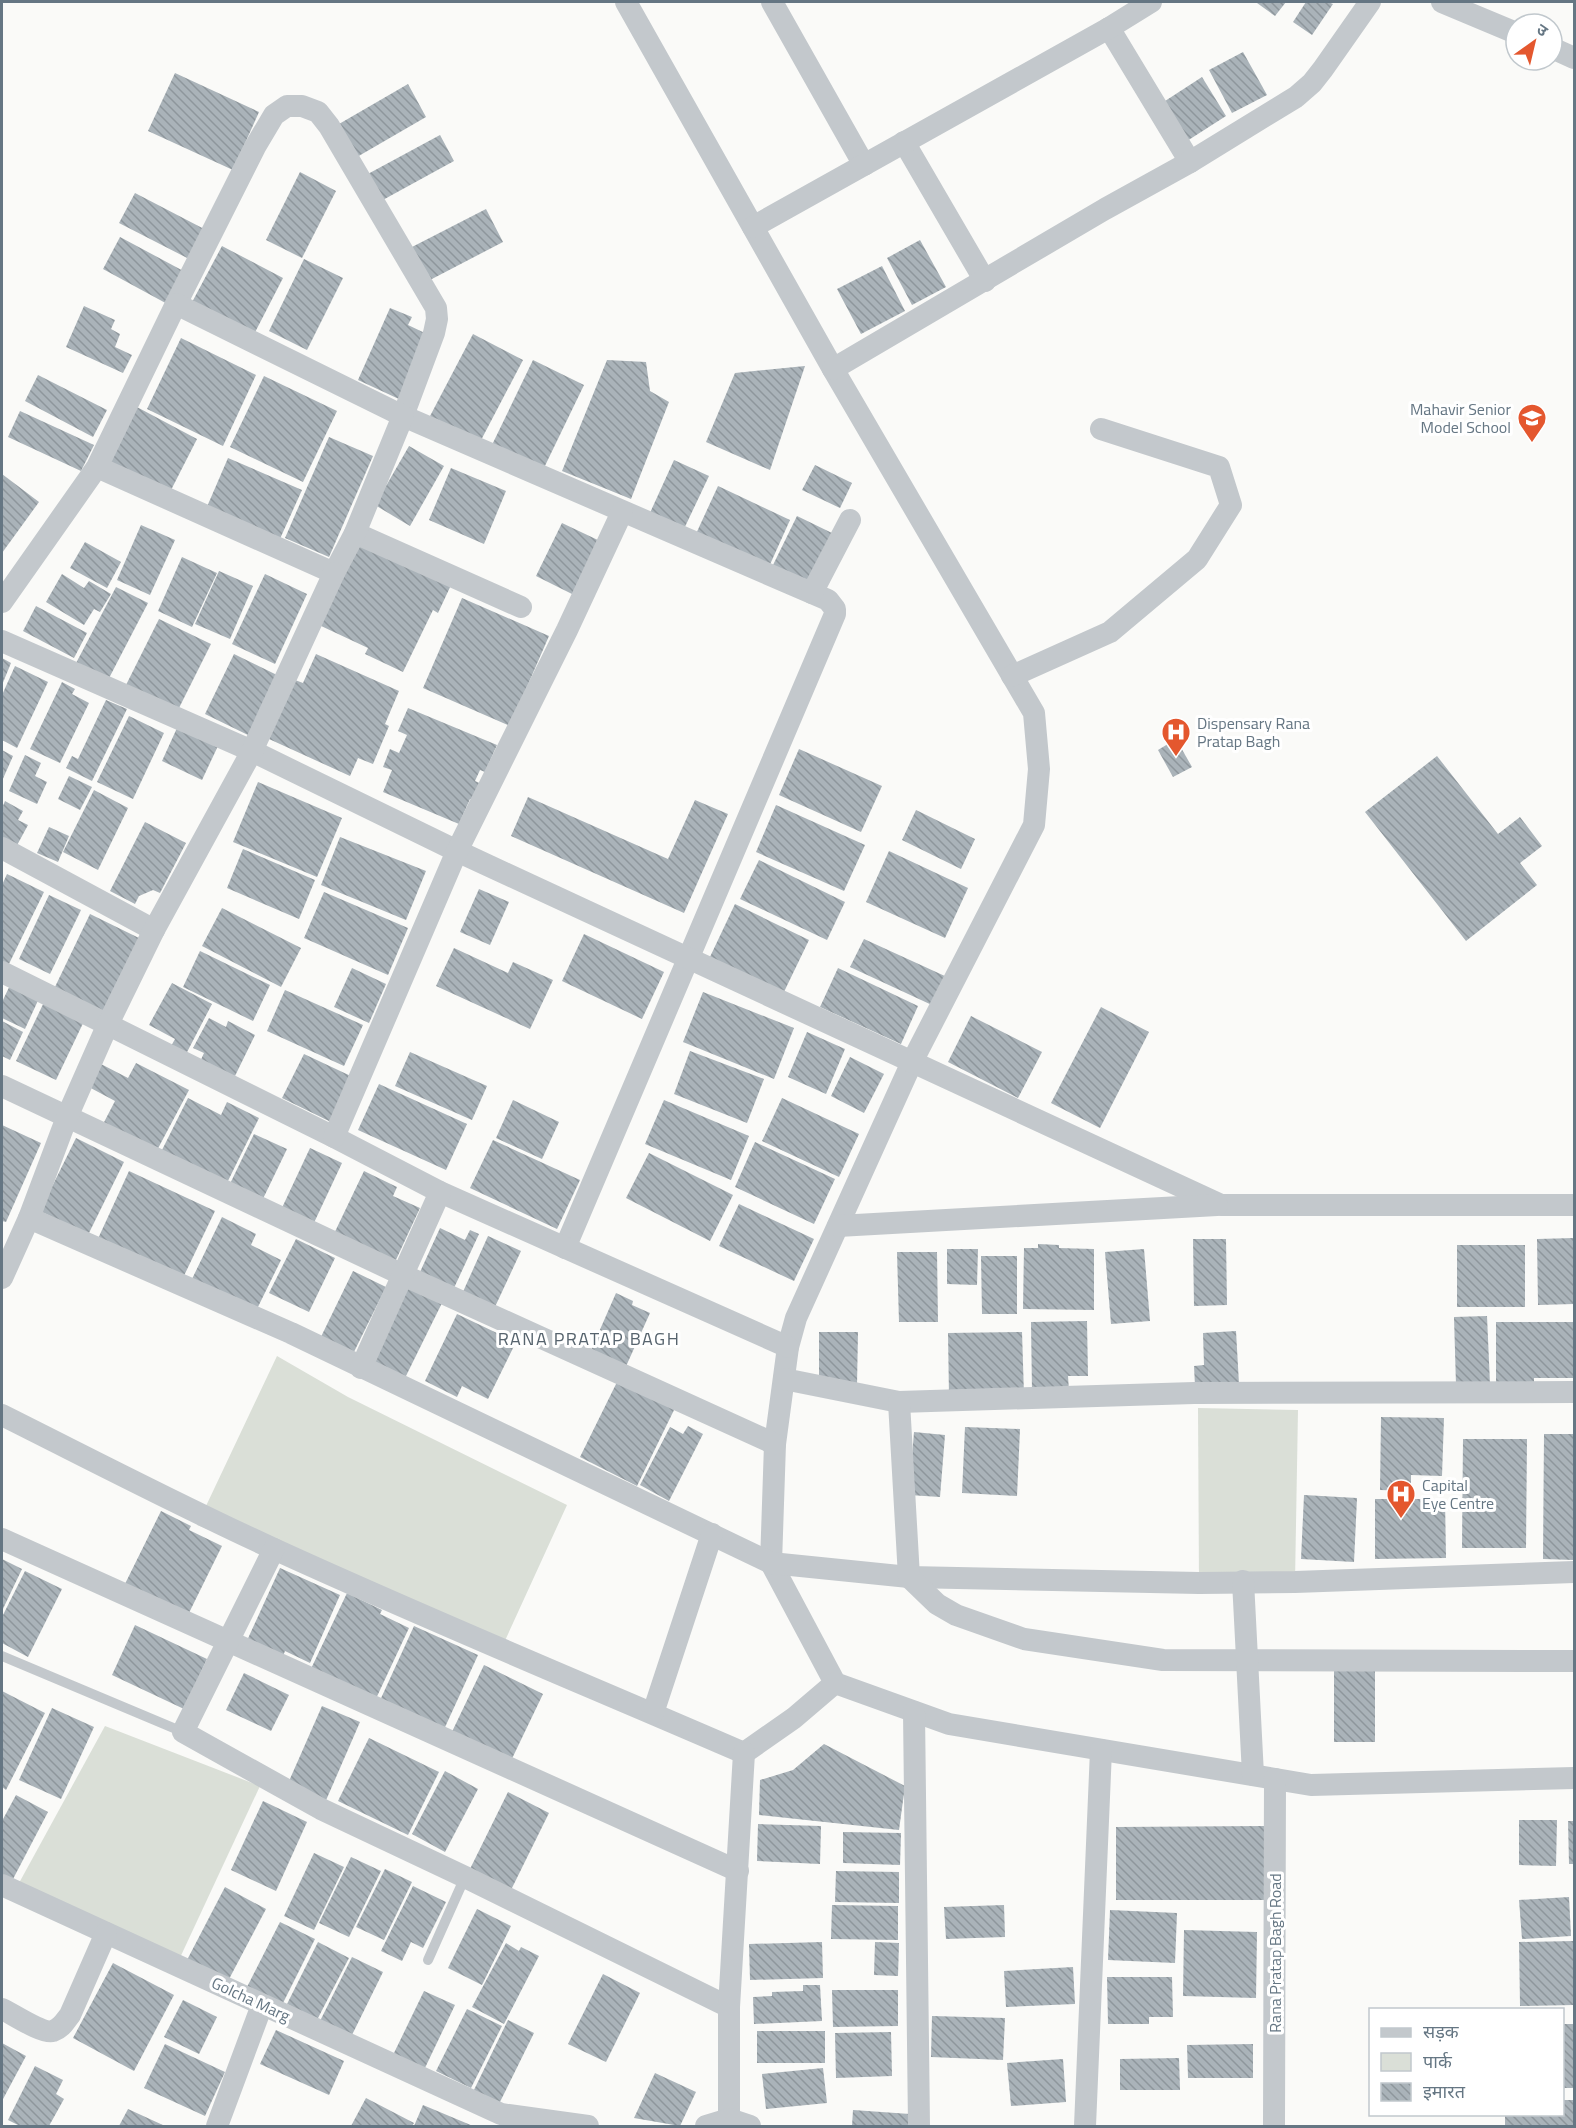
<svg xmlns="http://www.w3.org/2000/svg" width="1576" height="2128" font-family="'Titillium Web','Noto Sans Devanagari',sans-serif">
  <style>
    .park { fill: #dadfd7 }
    .building { fill: url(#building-back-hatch) }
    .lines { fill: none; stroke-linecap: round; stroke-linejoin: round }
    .service { stroke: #c3c8cc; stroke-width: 10 }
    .minor { stroke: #c3c8cc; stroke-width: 22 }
    .labels { text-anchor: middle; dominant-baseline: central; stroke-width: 6; stroke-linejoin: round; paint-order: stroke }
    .poi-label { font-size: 16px; fill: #657683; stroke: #fff; text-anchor: start }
    .street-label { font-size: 16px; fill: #657683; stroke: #fff }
    .neighbourhood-label { font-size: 18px; letter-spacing: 1.5px; fill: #57646e; stroke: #fff }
  </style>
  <defs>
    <pattern id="building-back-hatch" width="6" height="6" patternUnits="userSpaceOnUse" patternTransform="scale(1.5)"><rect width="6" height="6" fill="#aab3b9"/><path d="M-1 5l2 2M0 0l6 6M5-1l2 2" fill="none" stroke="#8e969c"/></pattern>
  </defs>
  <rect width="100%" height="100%" fill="#fafaf8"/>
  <g class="park">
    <polygon points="277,1356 348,1397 567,1505 498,1656 273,1555 197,1525"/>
    <polygon points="1198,1408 1298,1410 1295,1582 1199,1583"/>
    <polygon points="105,1726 260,1786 178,1962 13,1894"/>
  </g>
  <g class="building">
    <polygon points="1258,2 1286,2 1275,16 1257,3"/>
    <polygon points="1306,2 1328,2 1333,4 1312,35 1293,22"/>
    <polygon points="1243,52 1267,95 1232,113 1209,70"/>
    <polygon points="175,73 259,112 233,170 148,131"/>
    <polygon points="1202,77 1226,116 1187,141 1162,103"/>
    <polygon points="408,84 426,117 357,157 339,124"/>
    <polygon points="440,135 454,161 381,201 366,175"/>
    <polygon points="300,172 336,191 302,258 266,240"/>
    <polygon points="135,193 208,231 193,261 119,223"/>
    <polygon points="486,209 503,242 430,280 412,247"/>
    <polygon points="120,237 189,274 171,306 103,269"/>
    <polygon points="920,240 946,287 912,305 887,258"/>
    <polygon points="222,246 283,278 252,338 190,306"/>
    <polygon points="304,259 343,278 307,350 269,331"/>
    <polygon points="882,266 905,311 861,334 837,289"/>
    <polygon points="84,306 115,320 111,329 120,334 115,347 132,355 123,373 66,347"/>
    <polygon points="390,308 412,317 408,325 429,335 401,400 358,380"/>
    <polygon points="473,334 523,360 479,444 429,418"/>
    <polygon points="181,338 256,375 223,446 147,409"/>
    <polygon points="533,360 584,385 542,472 491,447"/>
    <polygon points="607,360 646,362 650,391 669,402 631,499 562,471"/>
    <polygon points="805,366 770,470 706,442 735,373"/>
    <polygon points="38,375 107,410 93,437 25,401"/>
    <polygon points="264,376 337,411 303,482 230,447"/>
    <polygon points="135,406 197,439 169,494 107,461"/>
    <polygon points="20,411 94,445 81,471 8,437"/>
    <polygon points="329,437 373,456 329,557 285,538"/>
    <polygon points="409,446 444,466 410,526 375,505"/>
    <polygon points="228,458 302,490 279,541 206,509"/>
    <polygon points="674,460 709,476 683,531 649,515"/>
    <polygon points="815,465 852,483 840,508 802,490"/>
    <polygon points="451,468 506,491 484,544 429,520"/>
    <polygon points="2,474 39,502 2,553"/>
    <polygon points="718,486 790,520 768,569 695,536"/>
    <polygon points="797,516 832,533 807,585 772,567"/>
    <polygon points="562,523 602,542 576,596 536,576"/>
    <polygon points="141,525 175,540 150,595 117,580"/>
    <polygon points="362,540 452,583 438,613 433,610 403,672 365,654 368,648 319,625"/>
    <polygon points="85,542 121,562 107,588 70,568"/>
    <polygon points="182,557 217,573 192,627 158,611"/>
    <polygon points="219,571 253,586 230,639 195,624"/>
    <polygon points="62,574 84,588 89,581 111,594 100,612 94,609 84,625 46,602"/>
    <polygon points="265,574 307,594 275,664 232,644"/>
    <polygon points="116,587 148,603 107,682 75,665"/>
    <polygon points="462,598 549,636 510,726 423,688"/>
    <polygon points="36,606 87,633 74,658 23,631"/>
    <polygon points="159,619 211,644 176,714 124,689"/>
    <polygon points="234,654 279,676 250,736 205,714"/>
    <polygon points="316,654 399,691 385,724 389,726 373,764 358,758 350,776 269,739 295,680 303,683"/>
    <polygon points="2,658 11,663 2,685"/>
    <polygon points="15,666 48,682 17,748 2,740 2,695"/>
    <polygon points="62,682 75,689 72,694 89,703 60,763 30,749"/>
    <polygon points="106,700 127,709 92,781 66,768 72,756 78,759"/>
    <polygon points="408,708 497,745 485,772 480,770 475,781 486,786 479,802 470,799 459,824 383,792 392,770 383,767 390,749 399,753 407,735 398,731"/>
    <polygon points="129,716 164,733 133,799 97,782"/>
    <polygon points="177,728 218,746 202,780 162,761"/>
    <polygon points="1176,739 1192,767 1173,777 1158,750"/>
    <polygon points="799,749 882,786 861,832 779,795"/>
    <polygon points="2,750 13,756 2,781"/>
    <polygon points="25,755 41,763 35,776 47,782 37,804 9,791"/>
    <polygon points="1437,756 1498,834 1520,817 1542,846 1520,863 1537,885 1466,941 1365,812"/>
    <polygon points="69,776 92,787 80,810 58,799"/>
    <polygon points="258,782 342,818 317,877 233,842"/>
    <polygon points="94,790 128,808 98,870 63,852"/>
    <polygon points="528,797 668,859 695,800 728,814 684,913 511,836"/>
    <polygon points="5,801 23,811 18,820 28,825 15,849 2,842 2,808"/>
    <polygon points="776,805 865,845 844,891 756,852"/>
    <polygon points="916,810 975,839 961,869 902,840"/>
    <polygon points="145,822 186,843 160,893 153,890 139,896 135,904 110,891"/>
    <polygon points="49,827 69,836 58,862 37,853"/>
    <polygon points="340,837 426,871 406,920 321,885"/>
    <polygon points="243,849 315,880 299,919 227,888"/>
    <polygon points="889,851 968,888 945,938 866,902"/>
    <polygon points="759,860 845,902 827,940 740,899"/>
    <polygon points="7,874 44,892 7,968 2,965 2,885"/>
    <polygon points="479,889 509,902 490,945 460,932"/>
    <polygon points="324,892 408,928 388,975 304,938"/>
    <polygon points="49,895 81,910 50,974 19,959"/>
    <polygon points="735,904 809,940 783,994 709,959"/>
    <polygon points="222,908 301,948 281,987 202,946"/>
    <polygon points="90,914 139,938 103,1013 54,989"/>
    <polygon points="584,934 664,972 642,1019 562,981"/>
    <polygon points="864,939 947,977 934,1006 850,967"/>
    <polygon points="454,948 508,973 513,962 553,980 530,1029 436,986"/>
    <polygon points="200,951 270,985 253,1021 183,987"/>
    <polygon points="352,968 386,984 369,1023 334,1007"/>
    <polygon points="838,968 918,1006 901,1044 820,1007"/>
    <polygon points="12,981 41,994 25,1029 2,1018 2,999 3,1000"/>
    <polygon points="172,983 212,1004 185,1056 170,1048 175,1039 149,1025"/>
    <polygon points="285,990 363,1025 344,1066 267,1031"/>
    <polygon points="703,992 794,1028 774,1079 683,1042"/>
    <polygon points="46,998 86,1017 56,1080 16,1061"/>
    <polygon points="1101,1007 1149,1032 1100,1128 1051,1103"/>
    <polygon points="971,1016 1042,1052 1018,1098 948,1062"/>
    <polygon points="209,1018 226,1027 228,1021 255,1035 235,1076 199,1064 204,1053 193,1048"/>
    <polygon points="2,1021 23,1032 10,1060 2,1056"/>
    <polygon points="807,1032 845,1049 826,1094 788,1077"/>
    <polygon points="690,1051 764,1079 747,1123 674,1094"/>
    <polygon points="410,1052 487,1086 472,1120 395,1086"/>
    <polygon points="304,1054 355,1078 333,1123 282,1098"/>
    <polygon points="850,1057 884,1074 864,1113 831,1096"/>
    <polygon points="99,1063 128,1078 136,1063 189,1090 154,1156 101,1128 115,1101 87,1086"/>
    <polygon points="379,1084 467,1124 446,1170 358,1130"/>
    <polygon points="188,1098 221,1115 227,1102 259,1118 224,1189 159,1156"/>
    <polygon points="782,1098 859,1134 839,1177 762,1141"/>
    <polygon points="513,1100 559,1122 542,1159 496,1138"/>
    <polygon points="664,1100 749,1136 731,1180 645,1144"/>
    <polygon points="2,1125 41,1143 6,1222 2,1221"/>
    <polygon points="254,1134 287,1149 260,1205 227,1190"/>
    <polygon points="76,1138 124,1162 88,1235 40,1211"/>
    <polygon points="493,1140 580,1180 557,1229 470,1188"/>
    <polygon points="755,1142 835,1179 814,1224 735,1187"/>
    <polygon points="310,1148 342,1163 312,1227 280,1212"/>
    <polygon points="649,1153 733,1195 710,1241 626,1198"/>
    <polygon points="129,1171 215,1211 181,1282 96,1243"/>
    <polygon points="364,1171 397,1187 393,1196 420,1208 395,1262 331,1240"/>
    <polygon points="739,1204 814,1239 794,1281 719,1246"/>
    <polygon points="222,1217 256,1234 251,1245 281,1260 256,1311 192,1279"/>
    <polygon points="440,1228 465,1240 470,1230 479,1234 454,1288 420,1272"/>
    <polygon points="488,1236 521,1251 494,1309 462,1294"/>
    <polygon points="1574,1238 1574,1304 1538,1305 1537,1239"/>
    <polygon points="296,1239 335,1258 309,1312 269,1293"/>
    <polygon points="1193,1239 1226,1239 1227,1305 1194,1306"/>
    <polygon points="1038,1244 1059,1245 1059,1248 1094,1249 1094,1310 1023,1309 1024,1248 1038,1248"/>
    <rect x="1457" y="1245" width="68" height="62"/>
    <polygon points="947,1249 978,1249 977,1285 947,1284"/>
    <polygon points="1144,1249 1150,1321 1111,1324 1105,1252"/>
    <polygon points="897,1252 937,1252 938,1322 899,1322"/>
    <polygon points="981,1256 1017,1256 1017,1314 982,1314"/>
    <polygon points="353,1271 386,1287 350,1360 317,1345"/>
    <polygon points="411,1282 444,1299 405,1378 372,1361"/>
    <polygon points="616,1293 633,1301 632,1305 650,1313 623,1373 588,1357"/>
    <polygon points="457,1314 516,1342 488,1399 462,1386 457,1397 425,1381"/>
    <polygon points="1487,1316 1490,1384 1456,1385 1454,1317"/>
    <polygon points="1087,1321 1088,1376 1068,1376 1069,1391 1032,1392 1031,1322"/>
    <polygon points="1496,1322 1574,1322 1574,1378 1534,1378 1534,1389 1496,1389"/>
    <polygon points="1236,1331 1239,1384 1195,1386 1194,1366 1204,1365 1203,1333"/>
    <polygon points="819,1332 858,1332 857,1385 819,1385"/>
    <polygon points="1022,1332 1024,1396 949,1397 948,1333"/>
    <polygon points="618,1380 675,1408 637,1486 580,1457"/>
    <polygon points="1381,1417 1444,1418 1442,1476 1411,1475 1411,1491 1380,1490"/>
    <polygon points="688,1426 703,1434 669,1501 640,1485 670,1427 683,1434"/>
    <polygon points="965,1427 1020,1429 1017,1496 962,1493"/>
    <polygon points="914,1432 945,1435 940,1497 909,1495"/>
    <polygon points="1544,1434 1574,1434 1574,1560 1543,1559"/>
    <polygon points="1463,1439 1527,1439 1526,1548 1462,1548"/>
    <polygon points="1304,1495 1357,1498 1354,1562 1301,1559"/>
    <polygon points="1375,1499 1445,1499 1446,1558 1375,1559"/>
    <polygon points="161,1511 191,1526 189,1530 222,1546 186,1619 122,1590"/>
    <polygon points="2,1559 22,1569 2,1611"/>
    <polygon points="280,1568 340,1595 310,1663 285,1651 281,1661 245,1645"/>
    <polygon points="25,1571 62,1589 28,1657 2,1643 2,1617"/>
    <polygon points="347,1593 382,1610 380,1614 409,1628 373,1705 308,1675"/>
    <polygon points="135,1625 207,1659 184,1709 112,1675"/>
    <polygon points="414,1626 478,1655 441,1736 377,1707"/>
    <polygon points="484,1665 543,1694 508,1767 449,1738"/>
    <rect x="1334" y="1671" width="41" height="71"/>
    <polygon points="244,1673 289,1695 271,1731 226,1710"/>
    <polygon points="2,1691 45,1713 6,1790 2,1787"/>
    <polygon points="322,1706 360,1722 324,1805 286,1788"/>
    <polygon points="52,1708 94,1727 61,1799 19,1780"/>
    <polygon points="369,1738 439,1772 408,1835 338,1801"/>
    <polygon points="824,1744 905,1786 899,1830 759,1815 760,1780 793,1770"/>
    <polygon points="445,1771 478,1789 445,1852 412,1834"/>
    <polygon points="508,1792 549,1813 510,1892 469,1871"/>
    <polygon points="16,1795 48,1812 12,1881 2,1875 2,1821"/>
    <polygon points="263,1801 307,1822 276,1891 231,1870"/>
    <polygon points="1519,1820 1557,1820 1556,1866 1519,1865"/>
    <polygon points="1568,1821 1574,1821 1574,1864 1569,1864"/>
    <polygon points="758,1824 821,1826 820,1864 757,1861"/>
    <polygon points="1264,1826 1265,1900 1116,1900 1116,1827"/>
    <polygon points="843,1832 901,1833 900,1865 843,1863"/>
    <polygon points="314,1853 344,1867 314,1930 284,1916"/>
    <polygon points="351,1857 381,1871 349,1937 319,1923"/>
    <polygon points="385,1869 412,1882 384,1940 356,1927"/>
    <polygon points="836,1871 899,1872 899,1903 835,1902"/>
    <polygon points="413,1886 446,1902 423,1948 411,1942 402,1961 381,1951"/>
    <polygon points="225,1887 266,1909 228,1981 187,1960"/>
    <polygon points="1569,1897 1571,1936 1522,1939 1519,1900"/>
    <polygon points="832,1905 898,1906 898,1940 831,1939"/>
    <polygon points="1004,1905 1005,1937 946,1939 944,1907"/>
    <polygon points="477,1909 511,1926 482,1985 448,1968"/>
    <polygon points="1110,1910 1177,1913 1175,1963 1108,1960"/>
    <polygon points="280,1922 315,1939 282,2005 247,1987"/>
    <polygon points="1184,1930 1257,1932 1256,1998 1183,1996"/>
    <polygon points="1574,1941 1574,2005 1520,2006 1519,1942"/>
    <polygon points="318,1942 349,1958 317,2020 287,2004"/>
    <polygon points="822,1942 823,1978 750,1980 749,1944"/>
    <polygon points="875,1942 899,1943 898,1976 874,1975"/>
    <polygon points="506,1943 519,1951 521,1947 539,1956 504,2024 472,2007"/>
    <polygon points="352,1957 383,1972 351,2037 320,2021"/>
    <polygon points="113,1963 174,1995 134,2071 73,2038"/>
    <polygon points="1073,1967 1075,2004 1006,2007 1004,1971"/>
    <polygon points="603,1974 640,1993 606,2062 568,2044"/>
    <polygon points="1107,1977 1172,1977 1173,2017 1149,2017 1149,2024 1108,2024"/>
    <polygon points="803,1985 820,1985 822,2021 754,2024 753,1997 772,1996 772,1992 803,1991"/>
    <polygon points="832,1990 898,1990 898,2026 833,2027"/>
    <polygon points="424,1991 455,2005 424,2070 393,2055"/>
    <polygon points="183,2000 217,2017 199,2054 164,2037"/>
    <polygon points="467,2009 502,2026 471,2088 436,2071"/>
    <polygon points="932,2016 1005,2018 1003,2060 931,2057"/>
    <polygon points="508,2020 534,2033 497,2108 471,2096"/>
    <rect x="1562" y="2024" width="12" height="64"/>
    <polygon points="276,2030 344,2061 329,2095 260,2064"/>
    <rect x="757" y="2031" width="68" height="32"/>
    <polygon points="891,2032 892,2076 836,2078 835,2033"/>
    <polygon points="2,2043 26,2056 2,2101"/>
    <polygon points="165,2044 225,2072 205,2116 144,2088"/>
    <polygon points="1253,2044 1253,2078 1188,2078 1187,2045"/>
    <polygon points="1179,2058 1180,2090 1120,2090 1120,2059"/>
    <polygon points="1063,2059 1066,2102 1011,2106 1007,2063"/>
    <polygon points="35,2066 63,2080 56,2094 64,2099 49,2126 20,2126 8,2120"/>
    <polygon points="823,2068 827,2103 766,2109 762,2074"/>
    <polygon points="655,2073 696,2092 680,2126 634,2118"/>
    <polygon points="366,2098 414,2123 412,2126 351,2126"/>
    <polygon points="1562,2100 1574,2100 1574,2126 1505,2126 1505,2114 1562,2114"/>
    <polygon points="423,2105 473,2126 414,2126"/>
    <polygon points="128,2109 165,2126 119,2126"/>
    <polygon points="853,2110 910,2114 909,2126 852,2126"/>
  </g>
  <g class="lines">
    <g class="service">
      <polyline points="2,1656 183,1732"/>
      <polyline points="428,1960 465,1877"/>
    </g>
    <g class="minor">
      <polyline points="626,2 833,369 1034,713 1039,769 1034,825 912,1062 796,1318 788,1347 775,1444 771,1563 835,1683 949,1724 1311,1785 1574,1778"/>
      <polyline points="772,2 864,165"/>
      <polyline points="1442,2 1516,33"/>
      <polyline points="1109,28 1190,162"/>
      <polyline points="1552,48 1574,58"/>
      <polyline points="904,142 985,281"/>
      <polyline points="753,227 1109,28 1151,2"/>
      <polyline points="176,304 255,147 274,115 287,106 302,106 318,112 329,126 436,308 437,319 434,333 403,416 828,600 835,609 835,614 565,1248"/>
      <polyline points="833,369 1105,209 1190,162 1296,97 1312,83 1323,69 1370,2"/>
      <polyline points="355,533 521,607"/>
      <polyline points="812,593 850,520"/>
      <polyline points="2,602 97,467 176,304 403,416 355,533 334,573 97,467"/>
      <polyline points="2,641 252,751 457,851 1221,1205 1574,1205"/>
      <polyline points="1012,676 1110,632 1197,559 1231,505 1219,467 1101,429"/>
      <polyline points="2,848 154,930"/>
      <polyline points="2,972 334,1137 440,1192 788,1347"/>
      <polyline points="2,1086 403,1275 775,1444"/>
      <polyline points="334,1137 457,851 567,630 622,512"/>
      <polyline points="29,1218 67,1117 108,1024 154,930 252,751 334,573"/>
      <polyline points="838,1226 1217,1205"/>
      <polyline points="2,1278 29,1218 291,1333 771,1563 909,1577 1199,1583 1295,1582 1574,1572"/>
      <polyline points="361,1368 440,1192"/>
      <polyline points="784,1379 899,1402 1194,1393 1574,1392"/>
      <polyline points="899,1402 909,1577 937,1604 956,1615 1024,1639 1163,1660 1574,1661"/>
      <path d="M2,1415C92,1460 182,1507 274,1549C429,1620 587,1685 744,1753L794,1718L835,1683"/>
      <polyline points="2,1539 738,1871"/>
      <polyline points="274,1549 183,1732 321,1809 465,1877 729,2007"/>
      <polyline points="1243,1581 1253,1775"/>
      <polyline points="914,1712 919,2126"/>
      <polyline points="653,1713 712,1534"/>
      <polyline points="2,1885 501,2114 588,2126"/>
      <path d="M2,2009C13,2014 42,2034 53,2031C62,2028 65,2021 70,2015L106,1933"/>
      <polyline points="729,2119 729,2007 744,1753"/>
      <polyline points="217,2126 262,2005"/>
      <polyline points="706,2126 729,2119 750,2126"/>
      <polyline points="1085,2126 1101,1750"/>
      <polyline points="1274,2126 1275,1779"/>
    </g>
  </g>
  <defs>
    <g id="school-pin" transform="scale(1.5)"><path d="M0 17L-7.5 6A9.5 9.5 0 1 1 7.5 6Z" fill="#e4572e" stroke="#fff"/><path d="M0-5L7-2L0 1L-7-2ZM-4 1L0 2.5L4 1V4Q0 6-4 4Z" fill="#fff"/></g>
    <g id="hospital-pin" transform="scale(1.5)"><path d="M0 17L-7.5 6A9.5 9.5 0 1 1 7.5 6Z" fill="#e4572e" stroke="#fff"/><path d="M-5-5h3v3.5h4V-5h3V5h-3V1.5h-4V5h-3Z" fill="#fff"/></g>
  </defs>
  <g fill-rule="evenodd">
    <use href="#school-pin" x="1532" y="418"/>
    <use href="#hospital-pin" x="1176" y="732"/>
    <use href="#hospital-pin" x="1401" y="1494"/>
  </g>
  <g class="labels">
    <g class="poi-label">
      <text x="1511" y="409" text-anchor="end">Mahavir Senior<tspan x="1511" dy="18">Model School</tspan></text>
      <text x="1197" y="723">Dispensary Rana<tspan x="1197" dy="18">Pratap Bagh</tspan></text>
      <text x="1422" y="1485">Capital<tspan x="1422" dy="18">Eye Centre</tspan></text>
    </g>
    <g class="street-label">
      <text transform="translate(1275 1953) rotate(-90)">Rana Pratap Bagh Road</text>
      <text transform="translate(251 1999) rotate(25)">Golcha Marg</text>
    </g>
    <g class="neighbourhood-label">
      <text x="589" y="1338">RANA PRATAP BAGH</text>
    </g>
  </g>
  <rect width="1576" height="2128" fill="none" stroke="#657683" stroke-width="6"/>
  <rect x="1369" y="2008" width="195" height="108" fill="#ffffff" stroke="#c1c8cd" stroke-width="1.5"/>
  <rect x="1381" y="2028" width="30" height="9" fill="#c3c8cc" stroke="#c1c8cd" stroke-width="1.5"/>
  <text x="1423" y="2038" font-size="18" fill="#657683">सड़क</text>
  <rect x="1381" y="2053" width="30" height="18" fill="#dadfd7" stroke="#c1c8cd" stroke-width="1.5"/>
  <text x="1423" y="2068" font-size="18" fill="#657683">पार्क</text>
  <rect x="1381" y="2083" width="30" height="18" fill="url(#building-back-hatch)" stroke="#c1c8cd" stroke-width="1.5"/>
  <text x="1423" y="2098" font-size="18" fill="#657683">इमारत</text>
  <g transform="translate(1534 42) rotate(34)"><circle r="28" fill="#ffffff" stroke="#c1c8cd" stroke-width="1.5"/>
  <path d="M0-4.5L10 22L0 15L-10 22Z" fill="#e4572e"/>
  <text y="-9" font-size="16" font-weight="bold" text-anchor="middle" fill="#657683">उ</text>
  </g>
</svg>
